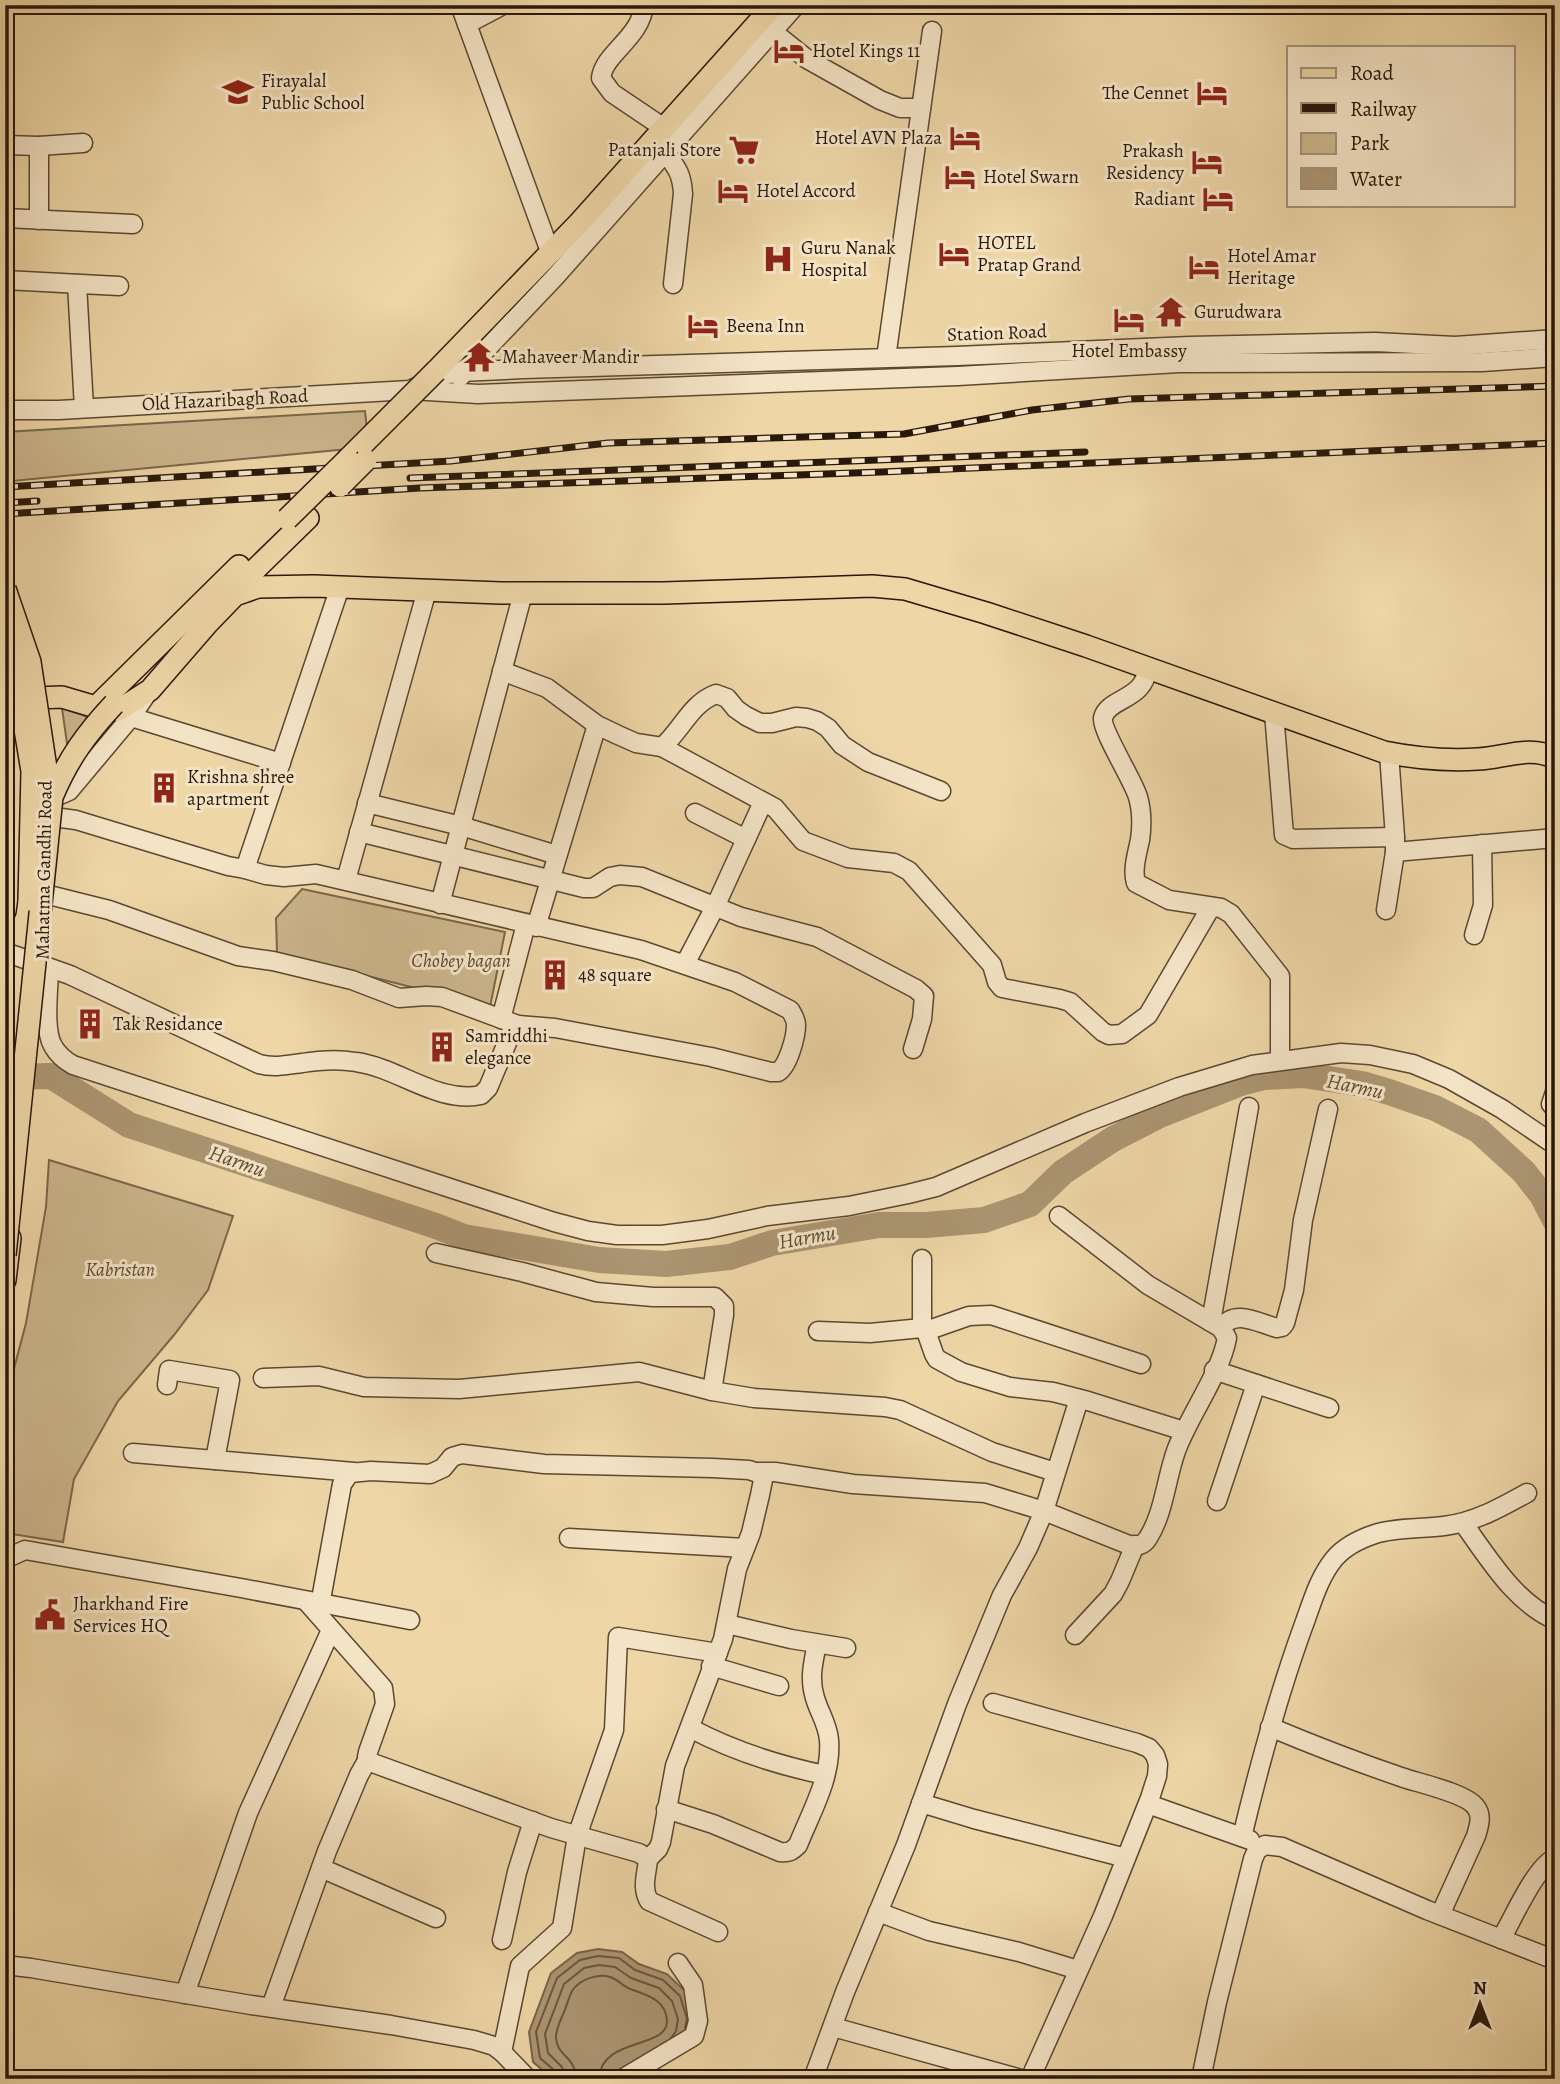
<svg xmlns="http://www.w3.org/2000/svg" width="1560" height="2084" font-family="Alegreya,serif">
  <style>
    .green { fill: #ccb68c; stroke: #7a674c; stroke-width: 2 }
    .water { fill: #ab9572; stroke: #776349; stroke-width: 2 }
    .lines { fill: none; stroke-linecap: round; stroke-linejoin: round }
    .shore { stroke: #6a563e; stroke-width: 2 }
    .river { stroke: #ab9572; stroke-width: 26 }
    .minor-casing { stroke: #5a4832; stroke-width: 21 }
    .major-casing { stroke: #28180b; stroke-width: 24 }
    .minor { stroke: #f4e4c6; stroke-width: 18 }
    .major { stroke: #eed6a7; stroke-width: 21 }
    .rail-casing { stroke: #28180b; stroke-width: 7 }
    .rail { stroke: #f4e4c6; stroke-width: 4.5; stroke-dasharray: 13; stroke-linecap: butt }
    .major-bridge-casing { stroke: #28180b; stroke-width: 24; stroke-linecap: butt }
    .major-bridge { stroke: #eed6a7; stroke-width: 21 }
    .labels { text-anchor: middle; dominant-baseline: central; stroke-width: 6; stroke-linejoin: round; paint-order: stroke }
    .poi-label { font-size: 19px; fill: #28180b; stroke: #f4e4c6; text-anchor: start }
    .street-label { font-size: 19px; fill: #28180b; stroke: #f4e4c6 }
    .park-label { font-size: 19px; font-style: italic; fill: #594732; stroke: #f4e4c6 }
    .water-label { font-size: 21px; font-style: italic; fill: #5c4a34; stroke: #f4e4c6 }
  </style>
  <rect width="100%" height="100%" fill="#eed6a7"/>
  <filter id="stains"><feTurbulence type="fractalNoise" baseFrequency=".00286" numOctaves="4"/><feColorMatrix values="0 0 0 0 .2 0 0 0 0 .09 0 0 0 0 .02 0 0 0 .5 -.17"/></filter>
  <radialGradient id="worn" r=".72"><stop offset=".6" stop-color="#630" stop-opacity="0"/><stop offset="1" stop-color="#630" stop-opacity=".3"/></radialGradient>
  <g class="green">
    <polygon points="365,411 369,447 12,481 9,468 5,467 5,432"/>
    <polygon points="62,708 83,715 100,724 102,735 72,779"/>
    <polygon points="302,889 505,932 490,1007 277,953 276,918"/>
    <polygon points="49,1160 233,1216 208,1290 174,1335 118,1401 74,1479 63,1542 5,1533 5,1403 26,1323 46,1207"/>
  </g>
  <polygon class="water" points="598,1949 622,1952 639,1964 667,1974 686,1992 694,2019 690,2039 616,2079 553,2079 533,2062 529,2032 551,1973 577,1953"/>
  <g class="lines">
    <g class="shore">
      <polyline points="557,2079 555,2071 540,2058 536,2032 557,1978 580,1960 598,1956 619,1958 635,1970 663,1980 680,1996 687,2019 685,2028"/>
      <polyline points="566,2079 562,2067 548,2053 545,2034 564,1984 584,1968 599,1965 615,1967 631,1978 659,1988 672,2001 678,2019 676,2031 671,2038"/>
      <path d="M576,2079C576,2056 556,2056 556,2037C556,2029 561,2019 564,2012C567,2005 569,1997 572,1991C579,1980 597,1973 610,1977C617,1979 622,1985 628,1988C645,1995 665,1998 667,2020C669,2050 601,2036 599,2079"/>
    </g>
    <polyline class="river" points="5,1077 51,1076 129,1125 436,1226 464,1237 599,1260 666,1264 730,1257 772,1243 879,1225 926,1225 984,1220 1030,1204 1063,1172 1113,1139 1160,1115 1241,1083 1264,1077 1303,1075 1362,1084 1389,1092 1435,1108 1478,1130 1524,1172 1542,1195 1555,1220"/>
    <g class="minor-casing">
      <g id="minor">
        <polyline points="460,5 548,246"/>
        <path d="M644,5C641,38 604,53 601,78L612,93L658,124"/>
        <polyline points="467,24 503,5"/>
        <polyline points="772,31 807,59 880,100 900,108 921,108"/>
        <polyline points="5,145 39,146 83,143"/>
        <path d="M665,152C677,168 682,174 683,194L673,284"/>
        <polyline points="5,218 133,224"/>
        <polyline points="39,220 39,146"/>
        <polyline points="5,280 119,286"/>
        <polyline points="77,284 84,408"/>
        <polyline points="886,358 932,31"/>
        <polyline points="460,377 555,277 796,5"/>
        <polyline points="411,390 478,394 958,376 1179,363 1482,362 1555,357"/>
        <polyline points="5,410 59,410 410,390 442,375 461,372 523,369 957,356 1190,346 1375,342 1455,346 1555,339"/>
        <path d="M1147,668C1146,700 1107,698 1103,718C1101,730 1133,780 1138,797C1142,811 1142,826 1140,840C1137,854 1132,870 1136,883L1169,900L1221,908L1231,914L1280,976V1061"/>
        <path d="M502,671L547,688L597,725L618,735L636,743L662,747C682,730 690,704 716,694L727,698L736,709L746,716L760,723H772L796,717L807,718L817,721L828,728L842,745L868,762L941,791"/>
        <polyline points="1274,713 1284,835 1293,839 1395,837 1395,852 1386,910"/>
        <polyline points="131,717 281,763"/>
        <polyline points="662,747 775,808 803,841 848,858 894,863 909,871 992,965 997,982 1002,988 1060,999 1070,1002 1103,1032 1109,1035 1122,1034 1148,1015 1211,907"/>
        <polyline points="1389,753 1395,837"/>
        <polyline points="44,802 69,791 131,717 146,695"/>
        <polyline points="367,803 461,826 557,855"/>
        <polyline points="695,813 746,839"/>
        <polyline points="39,815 76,820 228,866 245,869 340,587"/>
        <polyline points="359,832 584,888 593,888 610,877 620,875 642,877 741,917 817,937 916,989 924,996 922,1019 913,1049"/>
        <polyline points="1395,852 1555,838"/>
        <polyline points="346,880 427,590"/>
        <polyline points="29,890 109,910 238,956 273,961 352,980 399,998 426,996 442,997 518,1025"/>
        <polyline points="440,904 523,593"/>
        <polyline points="536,927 597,725"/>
        <polyline points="1474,935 1483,905 1482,844"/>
        <path d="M5,952L70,975L259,1064C274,1068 287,1065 302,1063C320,1060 339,1059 356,1062C399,1068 438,1104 481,1095L488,1088L512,1031L518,1025L555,1028L711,1057L771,1072H778C788,1066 796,1037 796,1025C796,1019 793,1015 790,1010L735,982L641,950L316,874L284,877L266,875L245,869"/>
        <polyline points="685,964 715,907 763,802"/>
        <path d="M49,968C49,988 43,1029 53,1046C58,1055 64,1060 73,1065L554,1222L588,1231L617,1235H662L708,1229L767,1216L849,1206L908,1194L936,1187L1085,1123L1179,1087L1252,1065L1341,1053L1370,1055L1413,1064L1449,1079L1502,1109L1555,1145"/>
        <polyline points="501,1019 526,924"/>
        <polyline points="1555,1092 1551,1104 1555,1109"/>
        <polyline points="436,1253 522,1272 596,1292 653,1297 715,1297 724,1306 724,1315 712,1391"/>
        <polyline points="922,1259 922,1328"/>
        <polyline points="1211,1322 1249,1107"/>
        <path d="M1221,1328C1235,1308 1258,1323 1277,1328L1282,1327L1285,1323L1294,1290L1303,1220L1328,1109"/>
        <polyline points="818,1331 870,1333 922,1328 926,1331 934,1354 937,1359 961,1372 1010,1387 1053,1392 1088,1401 1184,1431"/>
        <polyline points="926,1331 969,1316 991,1315 1141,1364"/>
        <polyline points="1214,1370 1329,1408"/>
        <polyline points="263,1378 319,1376 364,1387 459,1389 639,1372 712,1391 754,1398 885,1407 900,1410 992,1452 1055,1472"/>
        <polyline points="167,1385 169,1370 230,1380 215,1460 354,1472"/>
        <polyline points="133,1453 215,1460"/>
        <path d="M758,1472H775L853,1484L985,1493L1044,1511L1129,1545C1138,1546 1143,1546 1148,1538C1164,1513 1166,1479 1176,1451C1189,1415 1220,1375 1227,1338L1221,1328L1148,1285L1059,1216"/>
        <polyline points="1217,1501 1256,1384"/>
        <path d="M1463,1523C1488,1557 1514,1602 1555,1620"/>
        <polyline points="569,1538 745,1548"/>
        <polyline points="5,1559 25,1550 241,1588 410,1620"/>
        <path d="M307,1602L383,1688L385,1704L368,1752L367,1757L370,1762L551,1828L639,1853L648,1859C647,1874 641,1887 649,1901L718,1932"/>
        <polyline points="320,1605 342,1484 350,1473 371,1471 430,1474 443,1468 452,1457 462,1454 544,1464 713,1468 749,1470 761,1474 763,1480 760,1495 751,1533 737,1569 723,1639 675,1766 661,1842 658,1849 648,1859"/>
        <polyline points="727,1624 791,1639 846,1648"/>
        <polyline points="1075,1635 1113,1594 1120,1581 1135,1545"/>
        <polyline points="711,1666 779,1686"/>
        <polyline points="993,1703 1137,1743 1149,1748 1155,1755 1158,1764 1157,1776 1150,1798 1103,1916 1030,2079"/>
        <path d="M1270,1727C1313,1745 1357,1762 1401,1777C1418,1783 1465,1793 1475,1806C1483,1815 1479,1826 1476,1836L1440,1915"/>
        <path d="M690,1728C733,1751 777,1765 825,1775"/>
        <polyline points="921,1803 974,1819 1126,1858"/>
        <polyline points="1148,1804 1250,1840"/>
        <path d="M666,1809L713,1824L780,1852C789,1853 792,1851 798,1845C811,1812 832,1777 829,1740C828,1725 819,1712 815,1698C809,1679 813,1663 817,1644"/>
        <path d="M1242,1837C1259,1766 1278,1696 1303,1627C1312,1603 1318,1579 1334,1559C1344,1547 1360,1539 1375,1534C1396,1527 1421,1529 1444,1526C1475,1522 1500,1508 1527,1493"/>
        <polyline points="321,1868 436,1918"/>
        <polyline points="878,1912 929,1931 1019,1952 1078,1970"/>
        <path d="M1501,1939C1513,1919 1535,1867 1555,1858"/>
        <polyline points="502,1940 517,1872 533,1821"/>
        <polyline points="5,1965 31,1968 251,2005 391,2025 474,2040 494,2046 502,2052 528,2079"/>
        <polyline points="185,1994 248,1813 331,1630"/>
        <polyline points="271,2007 327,1851 359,1775 368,1759"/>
        <polyline points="833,2027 1021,2079"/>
        <polyline points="502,2052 520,1966 562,1928 577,1836 614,1730 618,1637 718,1653"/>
        <polyline points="622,2079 694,2036 698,2021 693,1985 678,1963"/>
        <polyline points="813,2079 845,1992 906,1845 957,1704 1002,1595 1028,1548 1044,1511 1079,1399"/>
        <polyline points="1201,2079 1217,2002 1253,1859 1257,1850 1265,1845 1282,1847 1427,1910 1555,1960"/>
      </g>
    </g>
    <g class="major-casing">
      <g id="major">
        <polyline points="436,371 580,222 774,5"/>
        <polyline points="348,459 397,410"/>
        <polyline points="232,592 308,518"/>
        <polyline points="101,702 239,566"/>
        <path d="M5,911L18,813L15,754L8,699L62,697L106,710H119L150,690L208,623L235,595L258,587L314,586L501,593H664L872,586L905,589L986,613L1086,646L1384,752C1414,758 1447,761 1478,759C1504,758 1530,745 1555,758"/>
        <polyline points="5,1143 7,1129"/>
        <polyline points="5,1280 10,1238"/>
      </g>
    </g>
    <use href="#minor" class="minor"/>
    <use href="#major" class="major"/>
    <g class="rail-casing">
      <g id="rail">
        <polyline points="410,478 1085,452"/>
        <polyline points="5,487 451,461 608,443 904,434 1032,410 1129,399 1555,386"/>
        <polyline points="5,503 37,501"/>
        <polyline points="5,514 420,488 881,472 1555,443"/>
      </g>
    </g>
    <use href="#rail" class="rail"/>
    <g class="major-bridge-casing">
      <g id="major-bridge">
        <polyline points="397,410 436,371"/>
        <polyline points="340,486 366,460"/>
        <polyline points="287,519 348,459"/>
        <polyline points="5,589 30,662 49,788 49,798"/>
        <polyline points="5,638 13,657 32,771 29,900"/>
        <path d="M5,1255L52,797C68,759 86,734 114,704"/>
      </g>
    </g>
    <use href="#major-bridge" class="major-bridge"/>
  </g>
  <defs>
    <g id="hotel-bare" transform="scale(2.415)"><path d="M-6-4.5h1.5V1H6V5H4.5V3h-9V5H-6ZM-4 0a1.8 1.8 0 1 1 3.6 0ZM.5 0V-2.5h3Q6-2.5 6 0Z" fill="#8f2418" stroke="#f4e4c6" stroke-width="2.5" paint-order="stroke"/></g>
    <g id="school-bare" transform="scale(2.415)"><path d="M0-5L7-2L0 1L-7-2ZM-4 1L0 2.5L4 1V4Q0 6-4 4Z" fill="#8f2418" stroke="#f4e4c6" stroke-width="2.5" paint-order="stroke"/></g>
    <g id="supermarket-bare" transform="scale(2.415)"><path d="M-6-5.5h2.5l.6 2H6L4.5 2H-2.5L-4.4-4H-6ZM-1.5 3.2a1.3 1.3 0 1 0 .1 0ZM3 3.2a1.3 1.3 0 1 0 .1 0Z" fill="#8f2418" stroke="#f4e4c6" stroke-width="2.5" paint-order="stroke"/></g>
    <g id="hospital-bare" transform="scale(2.415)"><path d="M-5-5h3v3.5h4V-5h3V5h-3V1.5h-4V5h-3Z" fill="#8f2418" stroke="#f4e4c6" stroke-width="2.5" paint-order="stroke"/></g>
    <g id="temple-bare" transform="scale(2.415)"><path d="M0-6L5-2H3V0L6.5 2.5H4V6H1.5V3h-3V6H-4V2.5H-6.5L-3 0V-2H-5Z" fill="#8f2418" stroke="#f4e4c6" stroke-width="2.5" paint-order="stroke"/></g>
    <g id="building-bare" transform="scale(2.415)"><path d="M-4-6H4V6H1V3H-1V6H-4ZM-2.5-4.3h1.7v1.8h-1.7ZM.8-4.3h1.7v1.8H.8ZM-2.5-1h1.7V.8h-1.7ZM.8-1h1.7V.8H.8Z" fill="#8f2418" stroke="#f4e4c6" stroke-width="2.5" paint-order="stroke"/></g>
    <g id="civic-bare" transform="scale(2.415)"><path d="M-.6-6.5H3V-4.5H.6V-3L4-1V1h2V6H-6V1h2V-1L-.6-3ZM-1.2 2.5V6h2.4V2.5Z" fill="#8f2418" stroke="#f4e4c6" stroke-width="2.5" paint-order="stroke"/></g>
  </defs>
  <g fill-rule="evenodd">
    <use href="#hotel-bare" x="789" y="51"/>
    <use href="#school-bare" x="238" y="92"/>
    <use href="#hotel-bare" x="1212" y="93"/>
    <use href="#hotel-bare" x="965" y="138"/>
    <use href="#supermarket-bare" x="744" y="150"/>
    <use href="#hotel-bare" x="1207" y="162"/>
    <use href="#hotel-bare" x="960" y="177"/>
    <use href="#hotel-bare" x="733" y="191"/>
    <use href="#hotel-bare" x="1218" y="199"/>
    <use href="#hotel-bare" x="954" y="254"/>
    <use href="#hospital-bare" x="778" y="259"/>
    <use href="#hotel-bare" x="1204" y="267"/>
    <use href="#temple-bare" x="1171" y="312"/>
    <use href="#hotel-bare" x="1129" y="320"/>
    <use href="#hotel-bare" x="703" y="326"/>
    <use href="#temple-bare" x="479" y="357"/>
    <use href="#building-bare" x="164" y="788"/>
    <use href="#building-bare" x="555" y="975"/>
    <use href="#building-bare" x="90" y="1024"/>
    <use href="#building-bare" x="442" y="1047"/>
    <use href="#civic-bare" x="50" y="1615"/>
  </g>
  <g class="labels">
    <g class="poi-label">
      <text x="812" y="51">Hotel Kings 11</text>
      <text x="261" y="81">Firayalal<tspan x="261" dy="22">Public School</tspan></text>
      <text x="1189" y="93" text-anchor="end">The Cennet</text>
      <text x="942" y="138" text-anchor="end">Hotel AVN Plaza</text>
      <text x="721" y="150" text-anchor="end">Patanjali Store</text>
      <text x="1184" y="151" text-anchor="end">Prakash<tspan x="1184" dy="22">Residency</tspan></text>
      <text x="983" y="177">Hotel Swarn</text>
      <text x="756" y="191">Hotel Accord</text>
      <text x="1195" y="199" text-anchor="end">Radiant</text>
      <text x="977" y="243">HOTEL<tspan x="977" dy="22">Pratap Grand</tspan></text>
      <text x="801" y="248">Guru Nanak<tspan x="801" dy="22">Hospital</tspan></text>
      <text x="1227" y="256">Hotel Amar<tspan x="1227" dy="22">Heritage</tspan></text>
      <text x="1194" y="312">Gurudwara</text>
      <text x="726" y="326">Beena Inn</text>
      <text x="1129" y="351" text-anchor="middle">Hotel Embassy</text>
      <text x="502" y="357">Mahaveer Mandir</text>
      <text x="187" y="777">Krishna shree<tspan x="187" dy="22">apartment</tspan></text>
      <text x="578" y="975">48 square</text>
      <text x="113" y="1024">Tak Residance</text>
      <text x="465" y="1036">Samriddhi<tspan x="465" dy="22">elegance</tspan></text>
      <text x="73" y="1604">Jharkhand Fire<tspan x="73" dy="22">Services HQ</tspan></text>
    </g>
    <g class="street-label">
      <text transform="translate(997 333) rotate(-2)">Station Road</text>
      <text transform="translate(225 400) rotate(-3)">Old Hazaribagh Road</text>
      <text transform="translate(44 870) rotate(-89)">Mahatma Gandhi Road</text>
    </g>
    <g class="park-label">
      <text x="461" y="961">Chobey bagan</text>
      <text x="120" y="1270">Kabristan</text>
    </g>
    <g class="water-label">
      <text transform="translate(1355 1086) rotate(12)">Harmu</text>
      <text transform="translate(237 1161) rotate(19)">Harmu</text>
      <text transform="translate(807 1237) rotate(-10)">Harmu</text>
    </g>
  </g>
  <rect width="1560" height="2084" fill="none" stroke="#eed6a7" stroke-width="28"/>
  <rect x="7" y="7" width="1546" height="2070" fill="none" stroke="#28180b" stroke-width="3.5"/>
  <rect x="14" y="14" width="1532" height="2056" fill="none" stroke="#28180b" stroke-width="2"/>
  <rect x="1287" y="46" width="228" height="161" fill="#f4e4c6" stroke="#a2927b" stroke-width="2"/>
  <rect x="1301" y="68" width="35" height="10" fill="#eed6a7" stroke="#a2927b" stroke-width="2"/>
  <text x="1350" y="80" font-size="21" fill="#28180b">Road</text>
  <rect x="1301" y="103" width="35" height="10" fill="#28180b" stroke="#a2927b" stroke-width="2"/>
  <text x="1350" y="116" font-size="21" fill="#28180b">Railway</text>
  <rect x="1301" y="133" width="35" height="21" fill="#ccb68c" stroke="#a2927b" stroke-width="2"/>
  <text x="1350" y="150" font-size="21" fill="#28180b">Park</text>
  <rect x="1301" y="168" width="35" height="21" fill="#ab9572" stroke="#a2927b" stroke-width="2"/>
  <text x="1350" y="186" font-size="21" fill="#28180b">Water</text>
  <g transform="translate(1480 2004)" stroke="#f4e4c6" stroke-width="5" paint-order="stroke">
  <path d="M0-5L12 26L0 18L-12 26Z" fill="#28180b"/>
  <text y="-10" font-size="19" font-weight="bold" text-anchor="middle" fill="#28180b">N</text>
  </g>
  <rect width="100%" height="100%" filter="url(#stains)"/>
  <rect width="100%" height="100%" fill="url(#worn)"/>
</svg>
